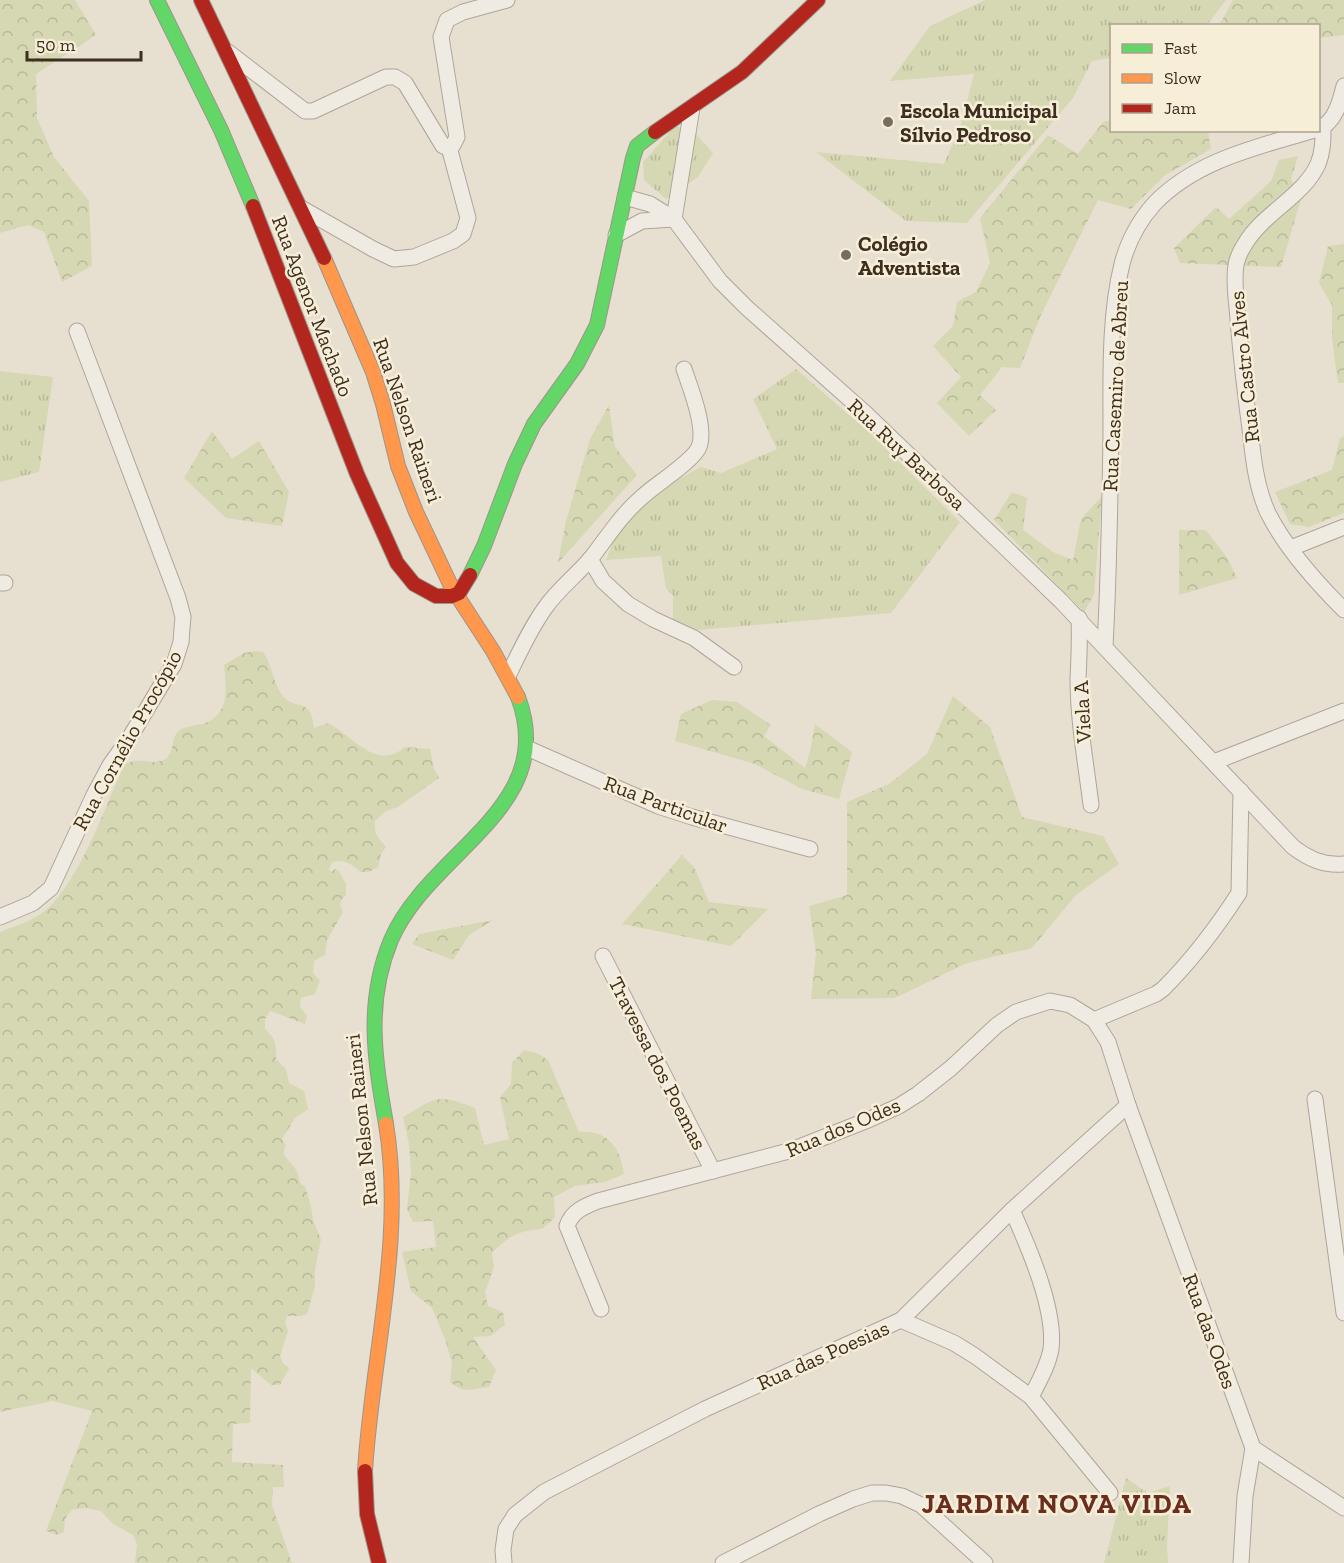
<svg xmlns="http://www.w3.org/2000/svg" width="1344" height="1563" font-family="'Zilla Slab',serif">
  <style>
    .grass { fill: url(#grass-tufts) }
    .forest { fill: url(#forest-crowns) }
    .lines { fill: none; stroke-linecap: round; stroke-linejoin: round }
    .street-casing { stroke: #ada599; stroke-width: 17 }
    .fast-casing { stroke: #9c958a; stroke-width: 16 }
    .slow-casing { stroke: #9c958a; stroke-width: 16 }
    .jam-casing { stroke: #9c958a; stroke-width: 16 }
    .street { stroke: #efebe3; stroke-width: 15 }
    .fast { stroke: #63d668; stroke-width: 14 }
    .slow { stroke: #ff974d; stroke-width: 14 }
    .jam { stroke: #b3261e; stroke-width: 14 }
    .poi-dot { fill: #786c5e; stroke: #f7eed8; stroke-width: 2 }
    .labels { text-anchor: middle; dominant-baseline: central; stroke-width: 5; stroke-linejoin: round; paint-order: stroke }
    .poi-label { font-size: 21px; font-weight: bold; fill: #3d2e20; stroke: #f7eed8; text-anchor: start }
    .street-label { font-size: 21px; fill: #3d2e20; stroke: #f7eed8 }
    .district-label { font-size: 27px; font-weight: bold; letter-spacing: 1.5px; fill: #6b2e1e; stroke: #f7eed8 }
  </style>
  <defs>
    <pattern id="grass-tufts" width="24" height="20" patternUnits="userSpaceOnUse" patternTransform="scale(1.5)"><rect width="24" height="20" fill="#d6d7b3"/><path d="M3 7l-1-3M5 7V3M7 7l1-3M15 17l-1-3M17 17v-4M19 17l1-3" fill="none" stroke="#b9b99a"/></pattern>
    <pattern id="forest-crowns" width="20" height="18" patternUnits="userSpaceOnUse" patternTransform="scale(1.5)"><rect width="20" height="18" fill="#d6d7b3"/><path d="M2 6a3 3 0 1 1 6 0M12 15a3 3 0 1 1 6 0" fill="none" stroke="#b9b99a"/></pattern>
  </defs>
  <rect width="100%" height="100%" fill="#e7e0d1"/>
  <g class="grass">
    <polygon points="985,0 1226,0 1207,25 1112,26 1111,58 1092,61 1073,98 967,223 906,221 816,152 944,164 961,124 974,74 890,81 930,26"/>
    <polygon points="675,126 694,132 713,153 698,177 666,199 644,180 643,162"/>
    <path d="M796,369L871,434L960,522L891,613L699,630L688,629L673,621V596L666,588L661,556L606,560C610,551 612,541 617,534C637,503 669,484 701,467L721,473L777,449L753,399Z"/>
    <polygon points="0,371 53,377 39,472 0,482"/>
    <polygon points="1126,1478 1148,1493 1170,1486 1167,1546 1168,1563 1104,1563"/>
  </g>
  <g class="forest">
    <polygon points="0,0 75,0 96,35 36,74 37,118 54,157 89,201 92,266 62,282 44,232 28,225 0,233"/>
    <polygon points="1233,0 1344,0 1344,35 1319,38 1318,26 1216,25 1221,22"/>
    <polygon points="1111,120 1112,130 1208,131 1211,149 1165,175 1131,209 1098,200 1041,315 1020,368 1002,367 980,395 996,410 969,436 937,403 961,377 933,346 953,326 957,302 976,292 990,263 980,218 1048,135 1078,154 1103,122"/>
    <polygon points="1298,156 1291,179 1301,199 1281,267 1180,263 1174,248 1216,207 1229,219 1271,181 1279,160"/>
    <polygon points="1344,244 1344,383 1338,383 1332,338 1332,305 1319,283 1328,246"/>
    <polygon points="609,405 615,447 637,475 558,563 566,521 590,439"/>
    <polygon points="212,431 232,459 259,441 289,492 282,526 226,518 184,478"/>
    <polygon points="1344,436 1344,513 1309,527 1290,524 1275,492 1332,470 1340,438"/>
    <polygon points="1012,492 1027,498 1023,530 1053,552 1073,560 1081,519 1102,496 1094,595 1084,612 994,520"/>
    <polygon points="1179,530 1206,530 1228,559 1237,578 1179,595"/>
    <path d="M255,651L263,652C273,666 273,684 283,696C296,712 311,695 314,728L328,723C352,735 376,772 405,747L430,749L434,769L439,778L398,807L386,811L375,821C374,835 378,837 386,847L381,854L378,867L369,872H360C353,864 342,859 332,862L329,869L331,872L335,869L339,871L346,884V895C339,901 339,904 343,912L327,940L325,955L314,961L313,973L320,980L315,994L301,998L300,1007L307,1016L305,1024L270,1011L265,1019V1029C275,1038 277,1045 276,1059L286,1069L289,1083L304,1091L308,1109L295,1118L282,1139L286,1145C279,1157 291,1160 296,1170C299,1175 298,1179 301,1184L305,1186L311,1206L313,1220L321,1239L315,1270V1286L307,1314L301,1316H287L285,1322L288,1331L280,1356L283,1363L289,1368L280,1385H271L251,1368L250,1423L233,1424L232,1462L283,1465L284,1487H273L272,1505L292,1563H135L137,1544L133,1535L113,1524L101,1511L85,1508L72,1510L68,1514L65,1519L64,1532L57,1535L46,1531L92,1411L53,1401L0,1412V932C15,926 33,921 46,910C80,880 105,807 124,765C138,755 152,767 165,759C174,754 171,742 176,734C182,726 193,726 202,724C231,716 226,687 224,665L244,653Z"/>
    <polygon points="953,696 990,727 1022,817 1103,836 1119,864 1076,895 1032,948 967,963 895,998 811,999 816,953 809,906 847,895 847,802 889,784 927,754"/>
    <polygon points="712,700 737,702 771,725 764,736 805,768 810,752 815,724 852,752 839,799 802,789 755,764 675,741 681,714"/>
    <polygon points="682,855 694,867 709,902 768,909 731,946 622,924"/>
    <polygon points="493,920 469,935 453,960 412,944 419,934"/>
    <path d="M524,1050L537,1053L548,1060L579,1132C608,1130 620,1147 624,1174L605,1182L575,1186L554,1197L555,1217C539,1235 540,1226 520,1233C509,1236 500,1245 492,1253L494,1267L485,1292L488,1306L503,1312L505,1325L490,1336L473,1337L496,1370L489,1387C473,1389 463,1394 450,1382L452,1363L445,1339L432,1308L411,1291L402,1252L436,1247L433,1221L413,1222L407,1209L411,1172L409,1144L403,1117C437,1097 436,1093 475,1108L484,1145L509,1139L500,1097L511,1084L512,1063Z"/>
  </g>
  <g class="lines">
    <g class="street-casing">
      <g id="street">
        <polyline points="228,52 305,111 313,111 386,77 395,77 405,83 443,146 449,147 453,145 457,137 441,37 447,20 463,12 507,0"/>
        <path d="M692,108L674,219L720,281L747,308L863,411L1061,601L1293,847C1309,859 1324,866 1344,864"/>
        <path d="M1323,128C1323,140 1323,152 1318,164C1304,196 1263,213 1245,244C1241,250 1237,259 1236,265C1233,283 1237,302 1238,320C1241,356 1245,392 1250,429C1253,457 1256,487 1268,513C1286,549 1316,582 1344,610"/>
        <path d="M1318,129C1335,123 1340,102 1344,86"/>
        <polyline points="625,197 650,204 674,219"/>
        <polyline points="301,208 373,249 394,259 414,257 453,241 463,234 468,218 449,147"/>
        <polyline points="616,235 642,221 674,219"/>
        <polyline points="1291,548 1344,527"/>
        <polyline points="590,559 603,581 628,604 653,619 694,638 734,667"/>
        <polyline points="0,583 5,583"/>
        <path d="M1079,618C1080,639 1079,659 1078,679C1078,721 1086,764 1091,805"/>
        <path d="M1105,646C1109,574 1110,503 1111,432C1111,377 1109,316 1122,264C1128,241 1139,221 1154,204C1196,160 1258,147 1314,130"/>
        <path d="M508,676C519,653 530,629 545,608C558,589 577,575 592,557C608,536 622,514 642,497C656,484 689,464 698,449C708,431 690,387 684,369"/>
        <polyline points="527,748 658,806 692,817 810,849"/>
        <polyline points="1214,762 1344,711"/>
        <polyline points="0,917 33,903 51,888 94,795 110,765 130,737 174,664 181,642 182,628 183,617 178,598 77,331"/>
        <polyline points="603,956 713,1171"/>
        <path d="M1094,1020L1156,994L1163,989C1192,960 1217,927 1239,893L1241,791"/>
        <polyline points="1315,1099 1344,1313"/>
        <path d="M1012,1210C1028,1246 1056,1309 1051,1349C1048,1366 1039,1381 1031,1397"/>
        <path d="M601,1309L567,1226C572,1211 585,1206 598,1201L789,1151L868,1120L899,1106L918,1094L951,1068L997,1025L1016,1012L1050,1001L1070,1005L1094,1020L1108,1042L1128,1105L1253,1448L1245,1496L1241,1563"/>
        <polyline points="901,1320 954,1343 975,1356 1031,1397 1110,1493"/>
        <polyline points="1253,1448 1344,1508"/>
        <polyline points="504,1563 503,1550 506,1529 515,1515 544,1492 705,1409 901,1320 1012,1210 1128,1105"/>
        <polyline points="723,1563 819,1514 853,1499 872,1493 886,1493 902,1496 921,1505 985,1563"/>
      </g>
    </g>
    <g class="fast-casing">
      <g id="fast">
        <polyline points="157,0 221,130 253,206"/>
        <polyline points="470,575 484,546 515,464 534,424 577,364 597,325 633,158 637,146 655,132"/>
        <path d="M386,1124C375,1060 365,1003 391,940C429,851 560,808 518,697"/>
      </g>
    </g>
    <g class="slow-casing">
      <g id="slow">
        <polyline points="324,258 373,372 383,404 398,466 416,512 452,588 493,651 518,697"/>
        <path d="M365,1471C372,1356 405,1239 386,1124"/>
      </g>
    </g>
    <g class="jam-casing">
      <g id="jam">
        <polyline points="201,0 324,258"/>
        <polyline points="655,132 742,72 818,0"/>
        <polyline points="253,206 357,474 397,563 414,584 436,596 452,596 459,593 470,575"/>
        <polyline points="365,1471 367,1514 379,1563"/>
      </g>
    </g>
    <use href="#street" class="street"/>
    <use href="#fast" class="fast"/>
    <use href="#slow" class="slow"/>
    <use href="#jam" class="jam"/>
  </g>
  <g class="poi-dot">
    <circle cx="888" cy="122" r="6"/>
    <circle cx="846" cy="255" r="6"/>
  </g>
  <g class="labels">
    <g class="poi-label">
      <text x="900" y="110">Escola Municipal<tspan x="900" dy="24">Sílvio Pedroso</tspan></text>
      <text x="858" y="243">Colégio<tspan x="858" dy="24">Adventista</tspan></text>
    </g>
    <g class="street-label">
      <text transform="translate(313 306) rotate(69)">Rua Agenor Machado</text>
      <text transform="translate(1244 367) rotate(-96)">Rua Castro Alves</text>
      <text transform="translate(1115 386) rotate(-87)">Rua Casemiro de Abreu</text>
      <text transform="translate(408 420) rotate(71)">Rua Nelson Raineri</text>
      <text transform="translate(907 454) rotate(43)">Rua Ruy Barbosa</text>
      <text transform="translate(1082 712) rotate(-93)">Viela A</text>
      <text transform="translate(127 740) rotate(-61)">Rua Cornélio Procópio</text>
      <text transform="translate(666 804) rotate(20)">Rua Particular</text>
      <text transform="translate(658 1063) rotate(63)">Travessa dos Poemas</text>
      <text transform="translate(361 1120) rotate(-96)">Rua Nelson Raineri</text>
      <text transform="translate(843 1127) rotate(-23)">Rua dos Odes</text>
      <text transform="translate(1210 1331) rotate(70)">Rua das Odes</text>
      <text transform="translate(823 1355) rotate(-24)">Rua das Poesias</text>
    </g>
    <g class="district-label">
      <text x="1057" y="1504">JARDIM NOVA VIDA</text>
    </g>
  </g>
  <rect x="1110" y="24" width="210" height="108" fill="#f7eed8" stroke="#ada18e" stroke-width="1.5"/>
  <rect x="1122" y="44" width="30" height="9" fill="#63d668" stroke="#ada18e" stroke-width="1.5"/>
  <text x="1164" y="54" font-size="18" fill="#3d2e20">Fast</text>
  <rect x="1122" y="74" width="30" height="9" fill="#ff974d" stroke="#ada18e" stroke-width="1.5"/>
  <text x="1164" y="84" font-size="18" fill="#3d2e20">Slow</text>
  <rect x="1122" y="104" width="30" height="9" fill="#b3261e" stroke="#ada18e" stroke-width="1.5"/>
  <text x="1164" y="114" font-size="18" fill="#3d2e20">Jam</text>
  <path d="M27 51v9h114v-9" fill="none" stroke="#3d2e20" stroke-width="3"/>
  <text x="36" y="51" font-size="18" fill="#3d2e20" stroke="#f7eed8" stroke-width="4.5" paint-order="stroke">50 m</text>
</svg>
